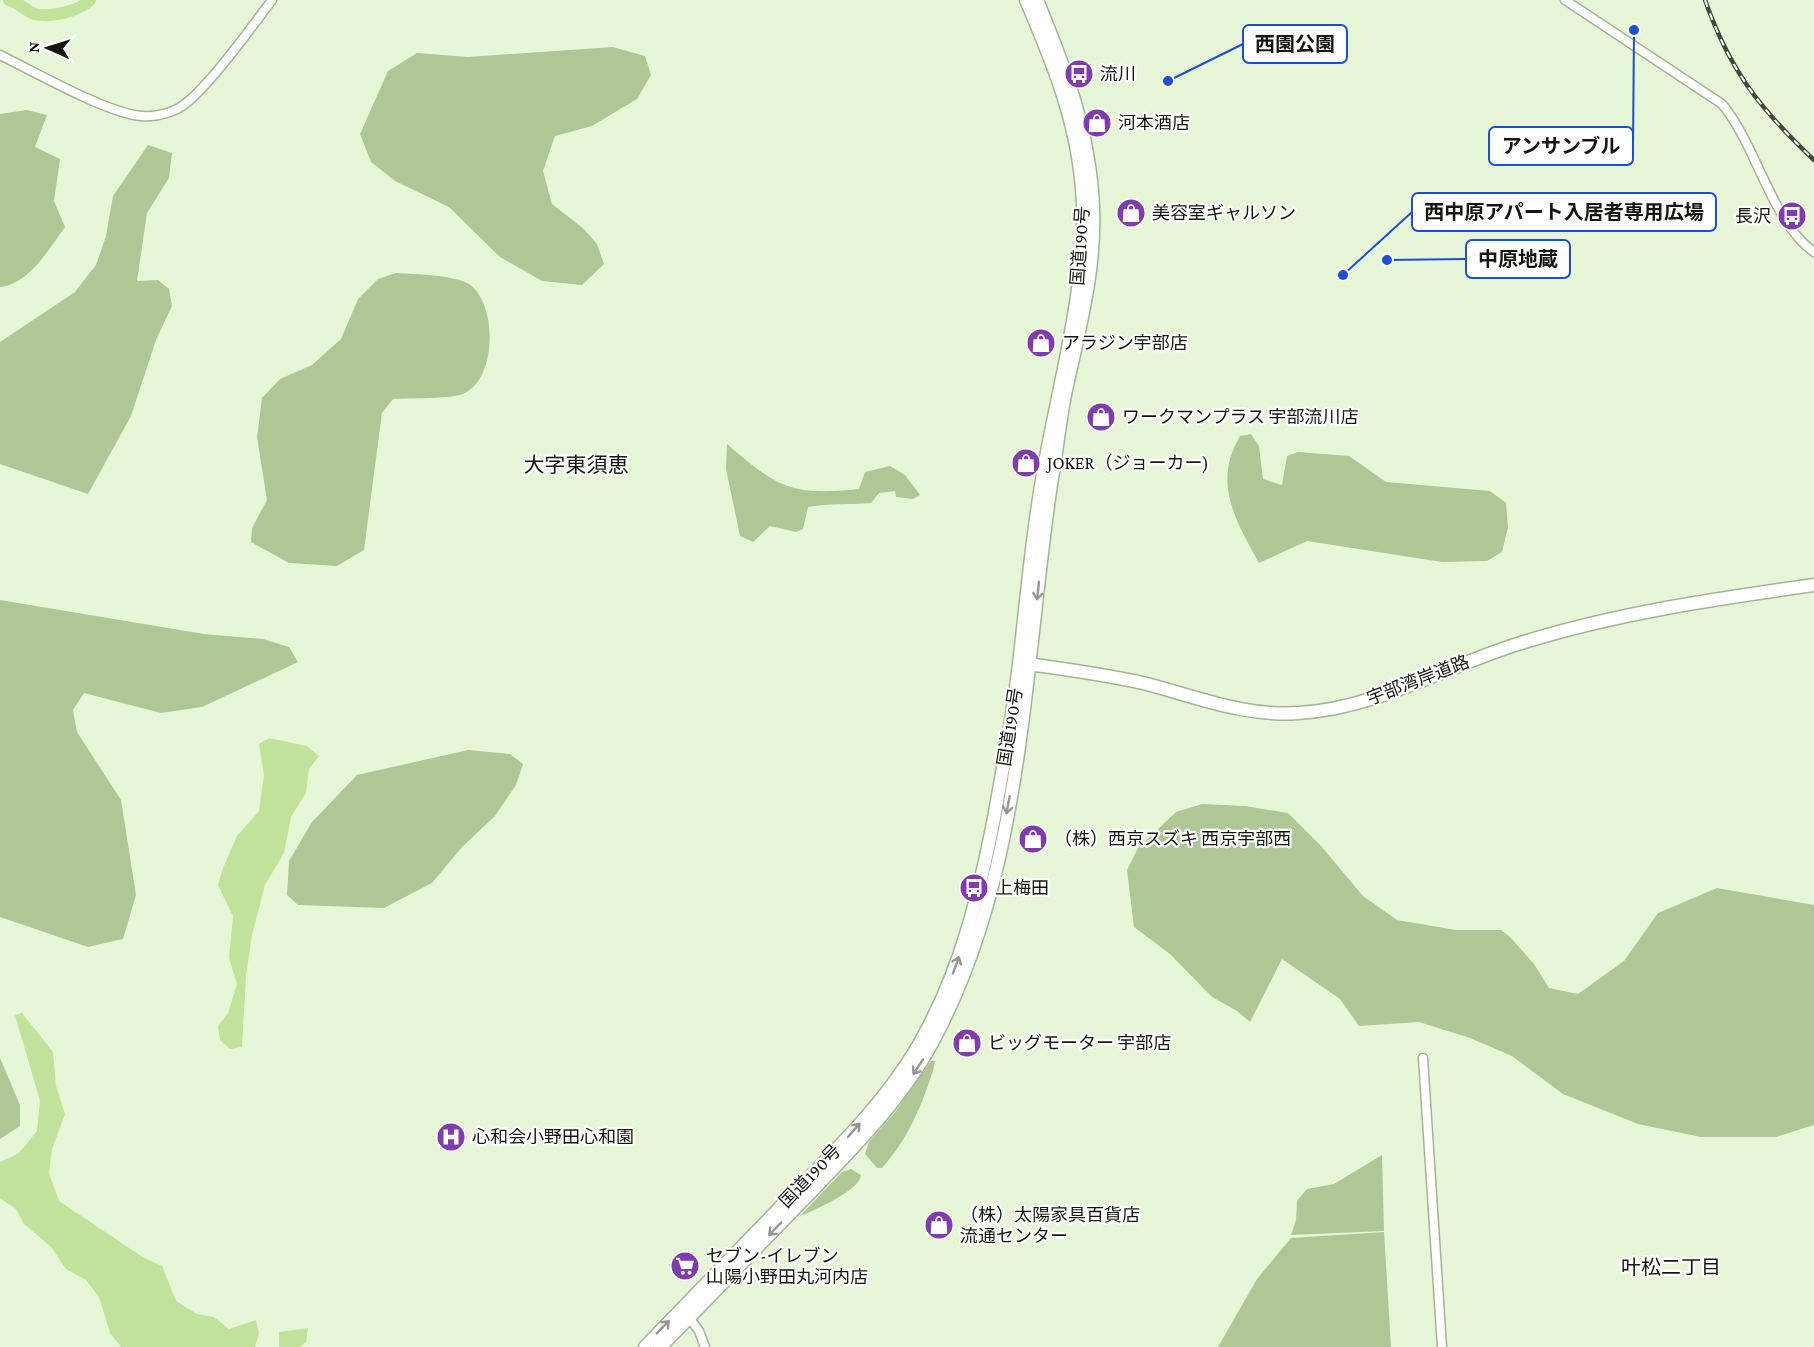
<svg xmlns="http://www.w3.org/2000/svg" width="1814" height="1347" font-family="'Crimson Pro','Noto Sans JP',serif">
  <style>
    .green { fill: #afc795 }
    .water { fill: #c1e29b }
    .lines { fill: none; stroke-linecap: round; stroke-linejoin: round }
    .river { stroke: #c1e29b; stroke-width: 12 }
    .minor-casing { stroke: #a5b396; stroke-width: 11 }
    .highway-casing { stroke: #a5b396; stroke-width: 15 }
    .minor { stroke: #fff; stroke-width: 8 }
    .highway { stroke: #fff; stroke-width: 12 }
    .rail-casing { stroke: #434a3b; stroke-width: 4.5 }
    .rail { stroke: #fff; stroke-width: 2; stroke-dasharray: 7; stroke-linecap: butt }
    .oneway { stroke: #949692 }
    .labels { text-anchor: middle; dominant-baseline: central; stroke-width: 4.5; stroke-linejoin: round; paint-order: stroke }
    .poi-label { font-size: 18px; fill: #12160c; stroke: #fff; text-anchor: start }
    .street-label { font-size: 18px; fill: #12160c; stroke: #fff }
    .neighbourhood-label { font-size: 20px; fill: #12160c; stroke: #fff }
    .quarter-label { font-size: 21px; fill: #12160c; stroke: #fff }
    .leader { fill: none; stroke: #1d4ed8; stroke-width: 2 }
    .callout-dot { fill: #1d4ed8; stroke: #fff; stroke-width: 2 }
    .callout { fill: #fff; stroke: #1d4ed8; stroke-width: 2 }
    .callout-label { font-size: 20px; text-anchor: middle; font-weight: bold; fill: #12160c }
  </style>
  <rect width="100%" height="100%" fill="#e8f6d8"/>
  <g class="green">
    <polygon points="613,47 645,56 651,75 637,99 592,126 555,136 543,171 552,204 584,229 597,244 604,264 582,285 542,281 500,257 449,207 395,181 371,162 360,134 388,71 417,53 468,57"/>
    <path d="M27,110L47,115L35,147L60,159L54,201L65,227C50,248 28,285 0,287V114Z"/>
    <polygon points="148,145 172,153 169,178 147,213 137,281 158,280 169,289 172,306 156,340 131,416 88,494 0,464 0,342 75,292 96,265 106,236 113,196"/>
    <path d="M396,273C413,274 455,275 469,284C498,304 497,380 463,394C451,399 409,398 393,399L382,413L364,550L337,566L289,563L251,542L252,528L267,500L257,437L262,398L280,379L312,365L341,339L358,299L378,279Z"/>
    <path d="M1251,434L1259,446L1263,479L1282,485L1287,456L1298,452L1349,456L1386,482L1490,491L1506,503L1508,527L1502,552L1487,561L1442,562L1307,541L1259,563C1236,521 1212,483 1240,436Z"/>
    <path d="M727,444C778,488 791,496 859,489L865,472L890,466L905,475L920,495L913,499L896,497L895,491L879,493L871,503C849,505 830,503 808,507L803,529L796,532L770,526L753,542L740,536L726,469Z"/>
    <polygon points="0,600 204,634 263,639 289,647 298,662 202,707 161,713 84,693 73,710 77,732 121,800 136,895 123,939 88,947 0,917"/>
    <polygon points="468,750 510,754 523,764 516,785 495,816 462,847 432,883 384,908 298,905 287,895 289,861 312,822 357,775"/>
    <polygon points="1202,804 1245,806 1288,813 1321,846 1363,896 1397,920 1456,930 1501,930 1510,937 1534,964 1549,988 1578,994 1624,961 1658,913 1717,888 1814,905 1814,1125 1776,1137 1701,1137 1638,1124 1563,1094 1512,1056 1470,1038 1419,1022 1359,1026 1340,999 1282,959 1250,1022 1237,1011 1212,997 1170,954 1134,927 1127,870 1138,848 1176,812"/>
    <polygon points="0,1058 20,1105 20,1126 0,1139"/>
    <path d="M931,1061H935L934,1067C923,1104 908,1139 882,1168H877L865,1154L869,1142L895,1112Z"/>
    <polygon points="1382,1155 1384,1231 1291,1235 1296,1220 1297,1201 1307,1189 1334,1184"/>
    <path d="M851,1169L861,1175C860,1191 813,1210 799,1217L842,1172Z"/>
    <polygon points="1384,1232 1391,1347 1218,1347 1257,1279 1291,1238"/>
  </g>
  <g class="water">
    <polygon points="269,738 307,746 319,756 309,769 306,793 291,817 284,853 265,885 252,935 246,976 242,1047 230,1049 220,1040 218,1026 228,1013 237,984 229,958 233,916 218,885 223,868 237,836 259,811 264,775 259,744"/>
    <polygon points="22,1013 53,1052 56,1086 65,1114 52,1149 49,1173 59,1201 144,1258 162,1266 176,1301 197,1314 214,1317 229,1329 256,1320 259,1333 255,1347 121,1347 110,1333 99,1297 86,1280 66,1269 51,1247 24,1224 16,1209 0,1198 0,1162 19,1153 37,1131 40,1101 15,1015"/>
    <polygon points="308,1328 306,1342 300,1347 279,1347 279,1332"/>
  </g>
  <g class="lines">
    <path class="river" d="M9,0C19,2 25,11 35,14C50,18 80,11 90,0"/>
    <g class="minor-casing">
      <g id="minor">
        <path d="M1565,0L1722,104C1757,146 1772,223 1814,252"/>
        <path d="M0,55C37,73 96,107 134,115C149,118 166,115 179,108C204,94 253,25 272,0"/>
        <polyline points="1423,1058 1442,1347"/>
        <polyline points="686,1313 699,1331 705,1347"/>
      </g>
    </g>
    <g class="highway-casing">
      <g id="highway">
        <path d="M1022,663C1063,669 1103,674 1143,683C1194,696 1245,717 1298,713C1376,709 1448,665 1521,643C1617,613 1715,599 1814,585"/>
        <path d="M645,1347C695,1295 745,1244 795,1192C841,1145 891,1096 923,1037C961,969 979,894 994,818C1003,767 1013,716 1019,664C1026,605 1031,545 1041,486C1055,397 1086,296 1083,207C1081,132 1055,67 1026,0"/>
        <path d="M660,1347C709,1298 757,1247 805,1198C851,1150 901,1101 932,1043C1025,871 1023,667 1052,478C1057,449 1060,419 1066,390C1079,330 1096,269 1093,207C1090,132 1065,68 1037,0"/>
      </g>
    </g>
    <use href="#minor" class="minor"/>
    <use href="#highway" class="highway"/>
    <g class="rail-casing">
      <path id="rail" d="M1705,0C1730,71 1760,109 1814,160"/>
    </g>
    <use href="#rail" class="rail"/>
  </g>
  <defs><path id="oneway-shaft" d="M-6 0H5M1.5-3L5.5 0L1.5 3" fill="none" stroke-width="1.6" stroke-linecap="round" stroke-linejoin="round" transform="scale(1.5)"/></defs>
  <g class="oneway">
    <use href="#oneway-shaft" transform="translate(1038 591) rotate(96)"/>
    <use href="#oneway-shaft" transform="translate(1008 805) rotate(101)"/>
    <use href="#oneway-shaft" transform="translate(956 965) rotate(-70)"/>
    <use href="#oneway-shaft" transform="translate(918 1067) rotate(123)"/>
    <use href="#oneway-shaft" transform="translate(854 1130) rotate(-49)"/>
    <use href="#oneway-shaft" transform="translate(775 1229) rotate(134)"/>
    <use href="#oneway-shaft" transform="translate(663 1327) rotate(-46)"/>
  </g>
  <defs>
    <g id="bus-disc" transform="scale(1.5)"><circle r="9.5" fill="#803bae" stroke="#fff"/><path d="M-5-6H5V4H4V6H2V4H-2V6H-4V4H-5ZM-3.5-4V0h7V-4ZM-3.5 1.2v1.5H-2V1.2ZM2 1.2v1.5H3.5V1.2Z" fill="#fff"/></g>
    <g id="shop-disc" transform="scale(1.5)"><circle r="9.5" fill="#803bae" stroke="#fff"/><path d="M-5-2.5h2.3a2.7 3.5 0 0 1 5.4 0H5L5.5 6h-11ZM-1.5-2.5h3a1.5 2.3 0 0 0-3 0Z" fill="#fff"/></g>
    <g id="hospital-disc" transform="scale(1.5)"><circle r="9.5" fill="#803bae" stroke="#fff"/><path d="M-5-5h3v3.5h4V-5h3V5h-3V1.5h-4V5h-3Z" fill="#fff"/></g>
    <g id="supermarket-disc" transform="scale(1.5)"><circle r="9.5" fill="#803bae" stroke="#fff"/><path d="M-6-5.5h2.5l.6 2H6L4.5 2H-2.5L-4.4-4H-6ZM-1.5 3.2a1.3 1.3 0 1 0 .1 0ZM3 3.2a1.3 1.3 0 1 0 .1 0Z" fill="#fff"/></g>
  </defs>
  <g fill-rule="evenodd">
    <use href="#bus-disc" x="1079" y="74"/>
    <use href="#shop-disc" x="1097" y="123"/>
    <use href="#shop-disc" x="1131" y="213"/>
    <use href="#bus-disc" x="1792" y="216"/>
    <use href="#shop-disc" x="1041" y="343"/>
    <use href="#shop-disc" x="1101" y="417"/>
    <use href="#shop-disc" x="1026" y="463"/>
    <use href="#shop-disc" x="1033" y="839"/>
    <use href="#bus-disc" x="974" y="888"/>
    <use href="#shop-disc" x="967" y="1043"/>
    <use href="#hospital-disc" x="451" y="1137"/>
    <use href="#shop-disc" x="939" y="1225"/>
    <use href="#supermarket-disc" x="685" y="1266"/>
  </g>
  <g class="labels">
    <g class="poi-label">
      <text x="1100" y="74">流川</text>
      <text x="1118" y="123">河本酒店</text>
      <text x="1152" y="213">美容室ギャルソン</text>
      <text x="1771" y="216" text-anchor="end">長沢</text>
      <text x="1062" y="343">アラジン宇部店</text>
      <text x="1122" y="417">ワークマンプラス 宇部流川店</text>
      <text x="1047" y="463">JOKER（ジョーカー)</text>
      <text x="1054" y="839">（株）西京スズキ 西京宇部西</text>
      <text x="995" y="888">上梅田</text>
      <text x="988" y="1043">ビッグモーター 宇部店</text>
      <text x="472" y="1137">心和会小野田心和園</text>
      <text x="960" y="1215">（株）太陽家具百貨店<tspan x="960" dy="21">流通センター</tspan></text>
      <text x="706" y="1256">セブン-イレブン<tspan x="706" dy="21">山陽小野田丸河内店</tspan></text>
    </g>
    <g class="street-label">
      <text transform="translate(1080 246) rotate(-86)">国道190号</text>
      <text transform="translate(1418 680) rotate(-21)">宇部湾岸道路</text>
      <text transform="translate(1010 727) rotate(-81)">国道190号</text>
      <text transform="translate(810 1176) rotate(-46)">国道190号</text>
    </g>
    <g class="neighbourhood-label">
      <text x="1671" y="1267">叶松二丁目</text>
    </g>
    <g class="quarter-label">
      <text x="576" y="465">大字東須恵</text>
    </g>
  </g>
  <path class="leader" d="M1168 81L1243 44M1634 30L1633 146M1343 275L1412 212M1387 260L1466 259"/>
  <g class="callout-dot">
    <circle cx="1168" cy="81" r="6"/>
    <circle cx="1634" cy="30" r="6"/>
    <circle cx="1343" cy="275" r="6"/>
    <circle cx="1387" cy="260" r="6"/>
  </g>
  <g class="callout">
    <rect x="1243" y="25" width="104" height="38" rx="6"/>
    <rect x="1489" y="127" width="144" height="38" rx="6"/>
    <rect x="1412" y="193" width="304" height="38" rx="6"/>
    <rect x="1466" y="240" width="104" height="38" rx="6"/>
  </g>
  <g class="callout-label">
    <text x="1295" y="51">西園公園</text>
    <text x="1561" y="153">アンサンブル</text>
    <text x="1564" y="219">西中原アパート入居者専用広場</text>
    <text x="1518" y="266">中原地蔵</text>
  </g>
  <g transform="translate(48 48) rotate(273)" stroke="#ffffff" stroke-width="4.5" paint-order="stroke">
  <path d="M0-4.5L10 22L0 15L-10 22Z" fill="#12160c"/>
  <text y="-9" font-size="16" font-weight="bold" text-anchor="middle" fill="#12160c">N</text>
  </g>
</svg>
